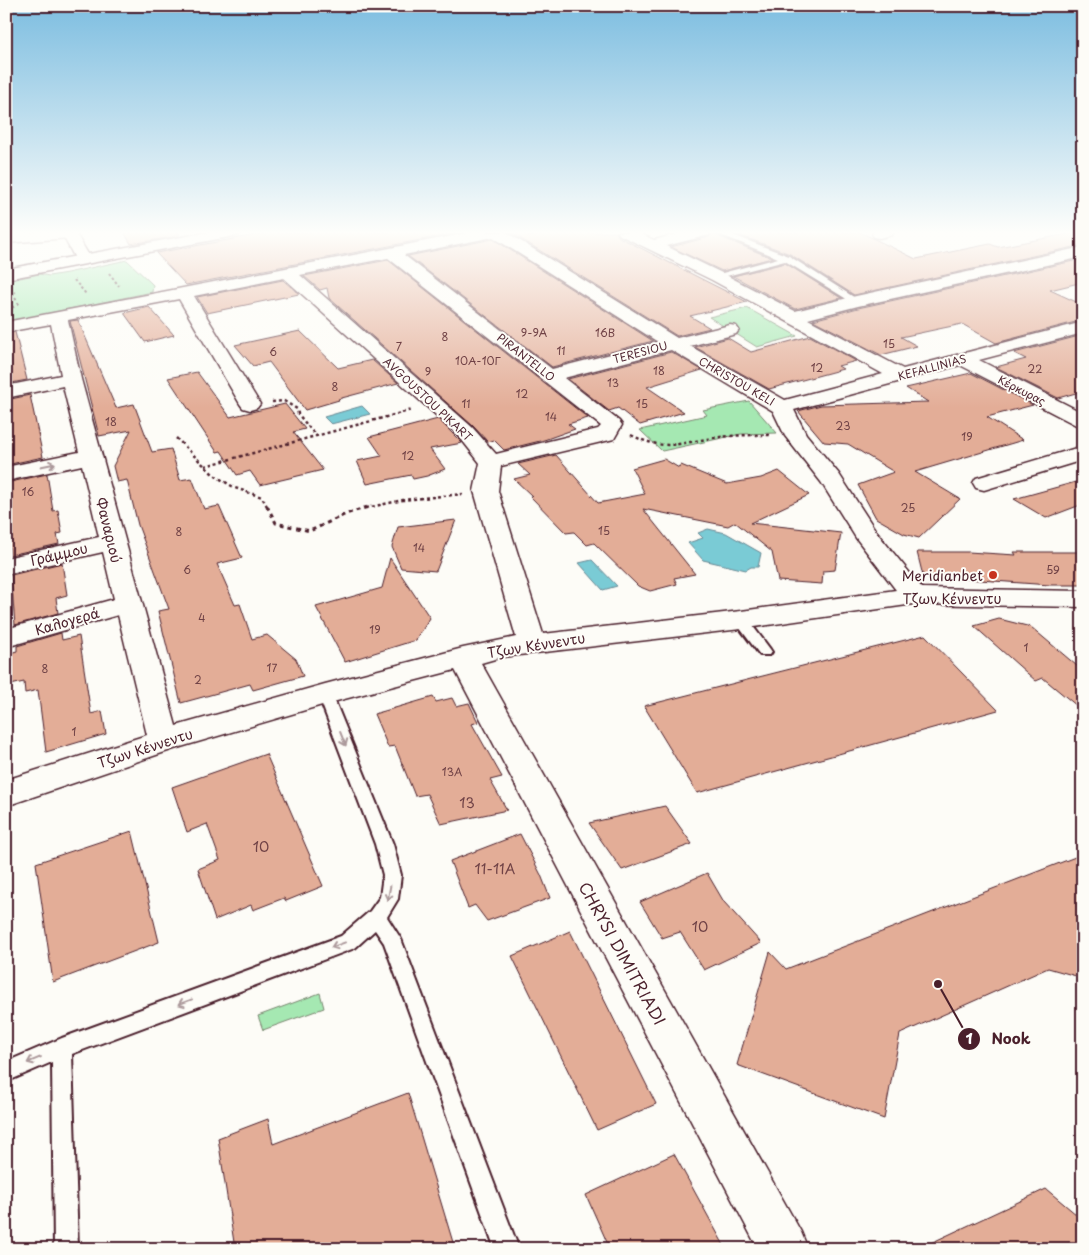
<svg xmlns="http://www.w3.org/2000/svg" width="1089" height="1255" font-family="'Playpen Sans',sans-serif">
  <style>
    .green { fill: #a5e8b2; stroke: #78846e }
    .water { fill: #7acbd5; stroke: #678691 }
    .building { fill: #e3ad97; stroke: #4a1f2b }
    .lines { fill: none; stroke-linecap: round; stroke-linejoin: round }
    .service-casing { stroke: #4a1f2b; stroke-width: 4 }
    .minor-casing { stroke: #4a1f2b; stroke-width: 3 }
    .tertiary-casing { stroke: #4a1f2b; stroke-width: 3 }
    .secondary-casing { stroke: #4a1f2b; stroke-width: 3 }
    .path-far2 { stroke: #4a1f2b; stroke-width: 2; stroke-dasharray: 2.5 2.5; stroke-linecap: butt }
    .path-far1 { stroke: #4a1f2b; stroke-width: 2.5; stroke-dasharray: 3 3; stroke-linecap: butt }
    .path { stroke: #4a1f2b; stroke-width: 3; stroke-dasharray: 4 4; stroke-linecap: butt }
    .service { fill: #fdfcf7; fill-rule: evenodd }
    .minor { fill: #fdfcf7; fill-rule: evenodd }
    .tertiary { fill: #fdfcf7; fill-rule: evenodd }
    .secondary { fill: #fdfcf7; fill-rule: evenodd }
    .oneway { stroke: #ac999b }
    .poi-dot { fill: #c8321e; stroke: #fdfcf7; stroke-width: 2 }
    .labels { text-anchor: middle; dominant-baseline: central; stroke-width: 4; stroke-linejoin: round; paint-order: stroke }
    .number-label { font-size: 11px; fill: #704246 }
    .far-street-label { font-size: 11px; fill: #4a1f2b; stroke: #fdfcf7 }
    .street-label { font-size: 14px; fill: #4a1f2b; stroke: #fdfcf7 }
    .poi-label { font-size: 14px; fill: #4a1f2b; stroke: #fdfcf7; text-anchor: end }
    .near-number-label { font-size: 14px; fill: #704246 }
    .near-street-label { font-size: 16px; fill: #4a1f2b; stroke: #fdfcf7 }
    .leader { fill: none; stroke: #4a1f2b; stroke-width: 2 }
    .callout-dot { fill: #4a1f2b; stroke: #fdfcf7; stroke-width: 2 }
    .mark-label { font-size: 15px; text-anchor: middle; font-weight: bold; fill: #fff }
    .callout-label { font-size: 15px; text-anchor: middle; font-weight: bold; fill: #4a1f2b; stroke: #fdfcf7; stroke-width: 4; stroke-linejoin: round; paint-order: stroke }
  </style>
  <rect width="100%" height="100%" fill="#fdfcf7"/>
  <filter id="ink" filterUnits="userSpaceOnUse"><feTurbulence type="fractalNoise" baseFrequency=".02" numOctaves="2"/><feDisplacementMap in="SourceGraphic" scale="10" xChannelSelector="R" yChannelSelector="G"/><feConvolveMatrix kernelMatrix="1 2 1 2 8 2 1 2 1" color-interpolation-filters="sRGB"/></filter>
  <g filter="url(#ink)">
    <g class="green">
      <polygon points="127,260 153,285 152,292 6,322 6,281 39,274 49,276 67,273"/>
      <polygon points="747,308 797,336 757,347 709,317"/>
      <polygon points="749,401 777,433 741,434 662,451 640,430 707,415 703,410"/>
      <polygon points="320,993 324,1008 263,1030 258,1016"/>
    </g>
    <g class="water">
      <polygon points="362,406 370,414 331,424 324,417"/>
      <polygon points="708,529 726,533 761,553 758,567 751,567 746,570 703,560 688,543 703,538 698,533"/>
      <polygon points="592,560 617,586 603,590 579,563"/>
    </g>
    <g class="building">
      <polygon points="124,232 179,232 179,236 131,244"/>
      <polygon points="272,232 462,232 186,285 156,253"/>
      <polygon points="510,232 528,232 528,237 556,232 616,232 619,237 747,302 690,316 710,328 677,336"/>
      <polygon points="731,232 860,232 916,259 990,244 998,247 1073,233 1083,237 1083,245 854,295 790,254"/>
      <polygon points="713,233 713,234 772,258 722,271 671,247 709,237"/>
      <polygon points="493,239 653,341 552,367 408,256"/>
      <polygon points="1083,259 1083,282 1050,290 1083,305 1083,320 996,343 962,324 901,337 917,346 881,355 813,320 858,308"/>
      <polygon points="388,260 588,418 568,424 575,429 544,440 504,450 494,440 488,442 473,426 329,298 327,288 320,290 304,276"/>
      <polygon points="785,263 841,298 795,309 733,276"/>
      <polygon points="283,280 299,294 207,313 197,297"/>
      <polygon points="149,307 174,335 145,342 124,313"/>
      <polygon points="78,320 116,408 134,404 152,452 171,449 180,480 192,478 204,509 219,506 242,558 217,564 235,605 240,604 252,639 267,635 296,659 303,676 253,690 250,684 181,703 158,611 169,609 138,525 127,480 117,482 113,466 131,430 99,436 70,321"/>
      <polygon points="300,331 338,368 372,360 398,383 338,399 339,400 305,410 269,362 253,366 235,345"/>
      <polygon points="15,332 27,380 6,384 6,334"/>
      <polygon points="1083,335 1083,391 1058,398 996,367 1026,359 1014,353"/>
      <polygon points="810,336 856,361 838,366 843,369 769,389 695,347 728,338 751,352"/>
      <polygon points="671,352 702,370 647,387 684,412 640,425 618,408 609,411 568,379"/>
      <polygon points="197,372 230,417 285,404 305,429 293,432 323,470 260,485 250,471 237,475 221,451 217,452 168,378"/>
      <polygon points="971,373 1033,405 987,417 1023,440 915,472 960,499 919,538 904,534 876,518 858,485 894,472 848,444 824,442 798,411 821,405 928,402 906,388"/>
      <polygon points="30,395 43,457 6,465 6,400"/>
      <polygon points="438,419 462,443 430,449 445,469 427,476 413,479 411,475 367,484 357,461 382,456 369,437"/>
      <polygon points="556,455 598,503 645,494 632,468 664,459 679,468 681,465 727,484 761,478 779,471 809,495 750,523 841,533 835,570 823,571 822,584 778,581 772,552 735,522 728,526 643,509 695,574 674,578 677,584 650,591 638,586 594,543 587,545 574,532 566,533 530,496 532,496 514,479 530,475 518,464"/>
      <polygon points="47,474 53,511 58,510 62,533 57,534 59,544 10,555 6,483"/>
      <polygon points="1083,480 1083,504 1046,518 1014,499"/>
      <polygon points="456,520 436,571 401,568 392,547 398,527"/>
      <polygon points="917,552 968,552 1016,555 1014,552 1083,552 1083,585 1050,585 923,576"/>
      <polygon points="390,558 430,618 416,640 345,662 316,607 382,588"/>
      <polygon points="62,563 67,595 56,598 58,613 15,625 11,575"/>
      <polygon points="999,619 1031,627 1083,671 1083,711 1043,678 1036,681 974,626"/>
      <polygon points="61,633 62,640 79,636 91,714 102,711 106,734 46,752 38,690 25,693 24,682 6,686 6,654 17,651 17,646"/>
      <polygon points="925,635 998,710 697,793 644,706"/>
      <polygon points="433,697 436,702 452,698 456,706 469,703 478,722 472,724 502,777 490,780 507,810 441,824 427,794 415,796 395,746 388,747 374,714"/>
      <polygon points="266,754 323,886 286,901 284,898 253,910 251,905 215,920 198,869 220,860 207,824 187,832 172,787"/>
      <polygon points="665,806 692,844 622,870 589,823"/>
      <polygon points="132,831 159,942 53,982 36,863"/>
      <polygon points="520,834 541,875 550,898 487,921 475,905 468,908 450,861"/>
      <polygon points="1083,854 1083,978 1048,968 900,1034 884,1119 737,1065 770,952 786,969"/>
      <polygon points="707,873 724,902 761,943 704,970 680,932 662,938 640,902"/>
      <polygon points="570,931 656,1104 597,1130 512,956"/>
      <polygon points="408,1093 455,1249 235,1249 218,1138 268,1119 273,1144"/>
      <polygon points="674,1154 726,1249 610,1249 586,1195"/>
      <polygon points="1046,1189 1083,1220 1083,1249 918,1249"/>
    </g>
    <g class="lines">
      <g class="service-casing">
        <g id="service">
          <polygon points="714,232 725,232 789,256 860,301 853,303 785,261 715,279 715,275 778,258"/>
          <polygon points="741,616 746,617 770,649 772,652 770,655 760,655 736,623 734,620 736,617"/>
          <polygon points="325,689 330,690 332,694 393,844 401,875 398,899 387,917 401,939 519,1249 495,1249 384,943 375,930 355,948 72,1054 78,1249 54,1249 52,1062 6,1082 6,1062 62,1038 341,936 370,911 380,897 383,875 375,844 318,694 320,690"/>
        </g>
      </g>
      <g class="minor-casing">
        <g id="minor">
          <polygon points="36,232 75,232 76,234 74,237 69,238 6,243 6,234"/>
          <path d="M473,232H506L677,338L730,325L736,326L739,330L736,334L690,346L785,400L883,374L712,280L620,235L618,232H637L654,240L685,232H711L709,235L666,246L724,274L795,311L856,296L1083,247V257L858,306L808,319L903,369L1083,322V333L979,360L1083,413V427L1076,425L960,365L794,410L806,434L839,474L878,534L922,588L1083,591V607L914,604L741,629L502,657L481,663L801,1232L808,1249H758L455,670L329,703L174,749L6,806V780L147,735L118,615L6,647V629L114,599L103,552L6,574V558L99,537L82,465L6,481V467L79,452L63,386L6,398V386L61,375L51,324L6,332V322ZM493,237L658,342L552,369L404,255ZM388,258L601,426L598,429L496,454L472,427L300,275ZM284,278L458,435L480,463L474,491L516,637L463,648L325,684L176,726L81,379L68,320L179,299L240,404L243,408L250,410L257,408L260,404L194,296ZM671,350L773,411L785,436L821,482L856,538L896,590L741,611L543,634L498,491L501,466L614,439L622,425L619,421L564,378Z"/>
          <polygon points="873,232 894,232 892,235 879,238 874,237 872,234"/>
          <polygon points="1083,446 1083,460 984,490 976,488 973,483 976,478"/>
        </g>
      </g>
      <g class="tertiary-casing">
        <polygon id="tertiary" points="61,232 75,232 91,259 89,262 77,262"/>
      </g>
      <g class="secondary-casing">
        <polygon id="secondary" points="209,232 241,232 239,235 234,236 6,279 6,269"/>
      </g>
      <g class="path-far2">
        <polyline points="109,273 119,286"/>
        <polyline points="74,280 86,294"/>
        <polyline points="7,292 14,309"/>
        <polyline points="16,292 12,293 20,306"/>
      </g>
      <g class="path-far1">
        <polyline points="272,402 284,401 297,409 298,414 316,436"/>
        <path d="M631,435C666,452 678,443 713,438C732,435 752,435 771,435"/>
        <polyline points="176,438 214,475 235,488 262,497 268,508"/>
        <polyline points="205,466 412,410"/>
        <polyline points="366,508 403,500 463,494"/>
      </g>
      <polyline class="path" points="267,506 276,523 310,531 346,514 371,506"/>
      <use href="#service" class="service"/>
      <use href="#minor" class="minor"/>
      <use href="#tertiary" class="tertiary"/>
      <use href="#secondary" class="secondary"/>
    </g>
    <defs><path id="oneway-shaft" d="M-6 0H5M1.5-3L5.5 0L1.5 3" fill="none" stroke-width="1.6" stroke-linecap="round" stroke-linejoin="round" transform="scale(1.25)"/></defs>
    <g class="oneway">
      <use href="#oneway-shaft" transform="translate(48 465) rotate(-12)"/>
      <use href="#oneway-shaft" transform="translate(343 739) rotate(68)"/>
      <use href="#oneway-shaft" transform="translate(389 893) rotate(101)"/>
      <use href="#oneway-shaft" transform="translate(338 945) rotate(160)"/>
      <use href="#oneway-shaft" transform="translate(185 1002) rotate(160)"/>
      <use href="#oneway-shaft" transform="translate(34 1060) rotate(157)"/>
    </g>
  </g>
  <linearGradient id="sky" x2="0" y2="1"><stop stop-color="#7cbde0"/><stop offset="0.57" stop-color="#fefefb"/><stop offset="1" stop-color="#fefefb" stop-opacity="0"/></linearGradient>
  <rect width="1089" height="408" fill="url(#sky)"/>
  <circle class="poi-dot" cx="993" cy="575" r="5"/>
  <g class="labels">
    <g class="number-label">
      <text x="534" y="332">9-9A</text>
      <text x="605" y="332">16B</text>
      <text x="445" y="336">8</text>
      <text x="889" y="343">15</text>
      <text x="399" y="346">7</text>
      <text x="561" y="350">11</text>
      <text x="273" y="351">6</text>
      <text x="478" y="360">10Α-10Γ</text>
      <text x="817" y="367">12</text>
      <text x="1035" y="368">22</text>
      <text x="659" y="370">18</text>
      <text x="428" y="371">9</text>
      <text x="613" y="382">13</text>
      <text x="335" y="386">8</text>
      <text x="522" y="393">12</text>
      <text x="466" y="403">11</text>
      <text x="642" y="403">15</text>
      <text x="551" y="416">14</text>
      <text x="111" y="421">18</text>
      <text x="843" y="425">23</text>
      <text x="967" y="436">19</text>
      <text x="408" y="455">12</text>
      <text x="28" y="491">16</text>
      <text x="908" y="507">25</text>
      <text x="604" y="530">15</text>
      <text x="179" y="531">8</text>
      <text x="419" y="547">14</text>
      <text x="187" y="569">6</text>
      <text x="1053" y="569">59</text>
      <text x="202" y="617">4</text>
      <text x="375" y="629">19</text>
      <text x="1026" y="647">1</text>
      <text x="272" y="667">17</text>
      <text x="45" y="668">8</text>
      <text x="198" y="679">2</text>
      <text x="74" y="731">1</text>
      <text x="452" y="771">13A</text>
    </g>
    <g class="far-street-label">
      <text transform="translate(640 352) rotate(-15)">TERESIOU</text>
      <text transform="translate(526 357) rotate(38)">PIRANTELLO</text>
      <text transform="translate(932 367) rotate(-15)">KEFALLINIAS</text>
      <text transform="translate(737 381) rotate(30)">CHRISTOU KELI</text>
      <text transform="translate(1022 390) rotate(27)">Κέρκυρας</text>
      <text transform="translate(428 399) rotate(43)">AVGOUSTOU PIKART</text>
    </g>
    <g class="street-label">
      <text transform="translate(109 530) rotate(76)">Φαναριού</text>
      <text transform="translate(59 554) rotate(-13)">Γράμμου</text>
      <text x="952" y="598">Τζων Κέννεντυ</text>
      <text transform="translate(67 621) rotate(-16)">Καλογερά</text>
      <text transform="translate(536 645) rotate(-9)">Τζων Κέννεντυ</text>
      <text transform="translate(145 748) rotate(-18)">Τζων Κέννεντυ</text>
    </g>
    <g class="poi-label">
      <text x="983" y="575">Meridianbet</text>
    </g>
    <g class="near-number-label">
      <text x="467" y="802">13</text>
      <text x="261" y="846">10</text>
      <text x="495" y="868">11-11A</text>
      <text x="700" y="926">10</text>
    </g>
    <g class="near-street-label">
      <text transform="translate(623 953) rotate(61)">CHRYSI DIMITRIADI</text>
    </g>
  </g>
  <path class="leader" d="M938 984L969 1039"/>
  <g class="callout-dot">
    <circle cx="938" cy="984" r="5"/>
    <circle cx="969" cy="1039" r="12"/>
  </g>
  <g class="mark-label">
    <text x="969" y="1044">1</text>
  </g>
  <g class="callout-label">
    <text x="1011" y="1044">Nook</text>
  </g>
  <rect width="1089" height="1255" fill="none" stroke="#fdfcf7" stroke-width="25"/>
  <rect x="12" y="12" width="1064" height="1230" fill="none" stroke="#4a1f2b" stroke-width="2" filter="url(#ink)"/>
</svg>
